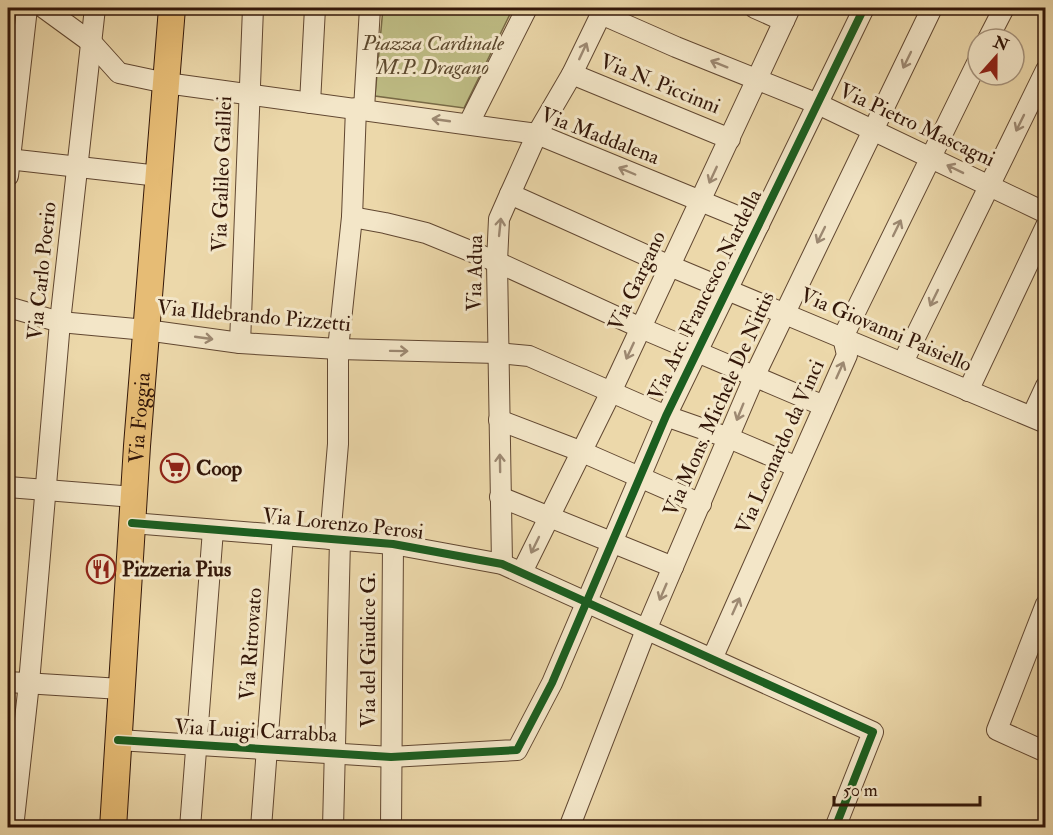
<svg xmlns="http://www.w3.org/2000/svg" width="1053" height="835" font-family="'IM FELL Double Pica',serif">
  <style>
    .green { fill: #bebc84; stroke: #786a46; stroke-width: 1.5 }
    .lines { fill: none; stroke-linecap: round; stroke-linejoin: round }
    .minor-casing { stroke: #614731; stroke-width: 22 }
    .major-casing { stroke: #331709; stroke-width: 28 }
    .minor { stroke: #f3e6c8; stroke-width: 20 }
    .major { stroke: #e6bc75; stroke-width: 26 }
    .cycleway-casing { stroke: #f3e6c8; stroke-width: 11 }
    .cycleway { stroke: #1b5e20; stroke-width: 8 }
    .oneway { stroke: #9d8972 }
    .labels { text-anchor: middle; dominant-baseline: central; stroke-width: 6; stroke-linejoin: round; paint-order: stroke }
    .park-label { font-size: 21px; font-style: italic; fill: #5d492e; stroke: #f3e6c8 }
    .street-label { font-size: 21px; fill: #331709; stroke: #f3e6c8 }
    .poi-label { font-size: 21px; font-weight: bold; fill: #331709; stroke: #f3e6c8; text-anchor: start }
  </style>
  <rect width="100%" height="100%" fill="#ecd8aa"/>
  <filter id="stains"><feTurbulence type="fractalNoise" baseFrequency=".00333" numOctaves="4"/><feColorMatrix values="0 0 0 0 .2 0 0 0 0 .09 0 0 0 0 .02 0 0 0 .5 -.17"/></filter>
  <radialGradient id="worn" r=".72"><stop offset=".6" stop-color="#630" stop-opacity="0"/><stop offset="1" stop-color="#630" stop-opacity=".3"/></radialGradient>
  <polygon class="green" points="383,8 513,8 464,108 375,96"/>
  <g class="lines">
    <g class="minor-casing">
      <g id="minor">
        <polyline points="44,8 92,43 119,73 166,83 537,134 759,225"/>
        <polyline points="755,8 784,21"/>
        <polyline points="601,14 676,47 818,104 1046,213"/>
        <polyline points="988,39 1004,8"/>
        <polyline points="572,74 730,139"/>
        <polyline points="310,103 315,8"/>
        <polyline points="364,109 370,8"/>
        <polyline points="469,123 527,8"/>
        <polyline points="8,159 159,176"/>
        <polyline points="8,176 27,8"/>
        <polyline points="510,194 670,266 1046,423"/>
        <polyline points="352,217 385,223 426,233 497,262 641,328 824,406"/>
        <polyline points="8,307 60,322 146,330 240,343 338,349 498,353 529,356 666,416 729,438 797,467"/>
        <polyline points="240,343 253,8"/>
        <polyline points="903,362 1046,70"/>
        <polyline points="968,391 1046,226"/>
        <polyline points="1032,416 1046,386"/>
        <polyline points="499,420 580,451 701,504"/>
        <polyline points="8,487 134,497"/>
        <polyline points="500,497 673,567"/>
        <polyline points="132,523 393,544 502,564 873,732 835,828"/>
        <polyline points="330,539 338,444 338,349 352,217 356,108"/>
        <polyline points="502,564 497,262 499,219 510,194 537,134 572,74 604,8"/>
        <polyline points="522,572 611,392 790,8"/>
        <polyline points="1046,604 997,730 1046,752"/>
        <polyline points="712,659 847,355 843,337 978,61"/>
        <polyline points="8,682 121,689"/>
        <polyline points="118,740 391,757 517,750 552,683 666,416 864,8"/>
        <polyline points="13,828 29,683 60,322 95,8"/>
        <polyline points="190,828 213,530"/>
        <polyline points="261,828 283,535"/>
        <polyline points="333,828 340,540"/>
        <polyline points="391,828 393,544"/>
        <polyline points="569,828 646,630 755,375 932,8"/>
      </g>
    </g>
    <g class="major-casing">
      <g id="major">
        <path id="s1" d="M113,828L137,446L172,8"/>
      </g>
    </g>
    <use href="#minor" class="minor"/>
    <use href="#major" class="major"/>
    <g class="cycleway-casing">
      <g id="cycleway">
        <polyline points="132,523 393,544 502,564 873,732 835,828"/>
        <polyline points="118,740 391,757 517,750 552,683 666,416 864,8"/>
      </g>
    </g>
    <use href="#cycleway" class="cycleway"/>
  </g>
  <defs><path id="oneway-shaft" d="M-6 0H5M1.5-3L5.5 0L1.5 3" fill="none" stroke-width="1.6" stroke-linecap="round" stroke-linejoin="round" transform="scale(1.5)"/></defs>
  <g class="oneway">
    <use href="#oneway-shaft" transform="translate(583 51) rotate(-65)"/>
    <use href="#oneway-shaft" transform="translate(907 60) rotate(116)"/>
    <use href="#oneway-shaft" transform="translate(719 64) rotate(-158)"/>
    <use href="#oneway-shaft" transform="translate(441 120) rotate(-172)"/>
    <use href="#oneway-shaft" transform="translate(1020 123) rotate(116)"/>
    <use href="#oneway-shaft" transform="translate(955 169) rotate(-154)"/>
    <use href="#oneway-shaft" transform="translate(627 171) rotate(-157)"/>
    <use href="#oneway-shaft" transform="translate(713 175) rotate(115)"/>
    <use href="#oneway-shaft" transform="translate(500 227) rotate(-84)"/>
    <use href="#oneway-shaft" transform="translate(897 228) rotate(-64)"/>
    <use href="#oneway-shaft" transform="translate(821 235) rotate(116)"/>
    <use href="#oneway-shaft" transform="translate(934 298) rotate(116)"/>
    <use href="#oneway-shaft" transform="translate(204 338) rotate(8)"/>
    <use href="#oneway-shaft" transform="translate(399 351) rotate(1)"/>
    <use href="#oneway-shaft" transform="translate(630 351) rotate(115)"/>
    <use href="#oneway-shaft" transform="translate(840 370) rotate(-66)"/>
    <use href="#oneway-shaft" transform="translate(740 412) rotate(112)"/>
    <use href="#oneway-shaft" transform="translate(500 463) rotate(-91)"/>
    <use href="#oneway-shaft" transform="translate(535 545) rotate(116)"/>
    <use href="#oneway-shaft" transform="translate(663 592) rotate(113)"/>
    <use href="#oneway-shaft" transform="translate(736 606) rotate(-66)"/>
  </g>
  <defs>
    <g id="supermarket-ring" transform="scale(1.5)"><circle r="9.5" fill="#f3e6c8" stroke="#8f2418" stroke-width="1.5"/><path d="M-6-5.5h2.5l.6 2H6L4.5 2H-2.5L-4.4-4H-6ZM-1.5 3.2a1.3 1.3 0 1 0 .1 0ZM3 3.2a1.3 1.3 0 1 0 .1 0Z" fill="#8f2418"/></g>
    <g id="restaurant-ring" transform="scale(1.5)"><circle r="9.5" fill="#f3e6c8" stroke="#8f2418" stroke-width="1.5"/><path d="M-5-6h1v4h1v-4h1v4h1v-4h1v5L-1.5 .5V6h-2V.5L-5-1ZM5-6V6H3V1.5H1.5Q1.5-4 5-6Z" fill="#8f2418"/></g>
  </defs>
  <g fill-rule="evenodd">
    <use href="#supermarket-ring" x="175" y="468"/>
    <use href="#restaurant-ring" x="101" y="569"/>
  </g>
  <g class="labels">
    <g class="park-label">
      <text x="433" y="43">Piazza Cardinale<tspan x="433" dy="24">M.P. Dragano</tspan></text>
    </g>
    <g class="street-label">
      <text transform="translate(660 84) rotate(22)">Via N. Piccinni</text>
      <text transform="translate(917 125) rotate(25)">Via Pietro Mascagni</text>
      <text transform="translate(600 136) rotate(21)">Via Maddalena</text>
      <text transform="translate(222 174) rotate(-88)">Via Galileo Galilei</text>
      <text transform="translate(42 271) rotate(-84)">Via Carlo Poerio</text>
      <text transform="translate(475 273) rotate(-89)">Via Adua</text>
      <text transform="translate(637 281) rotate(-65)">Via Gargano</text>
      <text transform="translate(705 295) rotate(-64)">Via Arc. Francesco Nardella</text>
      <text transform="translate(254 316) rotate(5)">Via Ildebrando Pizzetti</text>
      <text transform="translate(886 330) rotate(23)">Via Giovanni Paisiello</text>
      <text transform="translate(719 404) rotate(-66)">Via Mons. Michele De Nittis</text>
      <text stroke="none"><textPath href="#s1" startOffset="411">Via Foggia</textPath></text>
      <text transform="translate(780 447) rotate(-66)">Via Leonardo da Vinci</text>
      <text transform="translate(343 524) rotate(6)">Via Lorenzo Perosi</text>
      <text transform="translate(251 644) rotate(-86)">Via Ritrovato</text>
      <text transform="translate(368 650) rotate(-90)">Via del Giudice G.</text>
      <text transform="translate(256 731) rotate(3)">Via Luigi Carrabba</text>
    </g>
    <g class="poi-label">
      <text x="196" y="468">Coop</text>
      <text x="122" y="569">Pizzeria Pius</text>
    </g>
  </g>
  <rect width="1053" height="835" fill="none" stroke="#ecd8aa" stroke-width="30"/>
  <rect x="9" y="9" width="1035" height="817" fill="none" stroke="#331709" stroke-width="3"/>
  <rect x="15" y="15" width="1023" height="805" fill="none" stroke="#331709" stroke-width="1.5"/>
  <g transform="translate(996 57) rotate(21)"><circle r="28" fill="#f3e6c8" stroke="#a6937c" stroke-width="1.5"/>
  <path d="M0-4.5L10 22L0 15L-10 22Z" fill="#8f2418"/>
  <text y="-9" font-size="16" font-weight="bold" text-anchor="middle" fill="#331709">N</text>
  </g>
  <path d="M834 796v9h146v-9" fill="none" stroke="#331709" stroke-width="3"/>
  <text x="843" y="796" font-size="18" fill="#331709" stroke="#f3e6c8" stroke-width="4.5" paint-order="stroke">50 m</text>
  <rect width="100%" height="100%" filter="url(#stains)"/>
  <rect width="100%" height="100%" fill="url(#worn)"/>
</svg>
